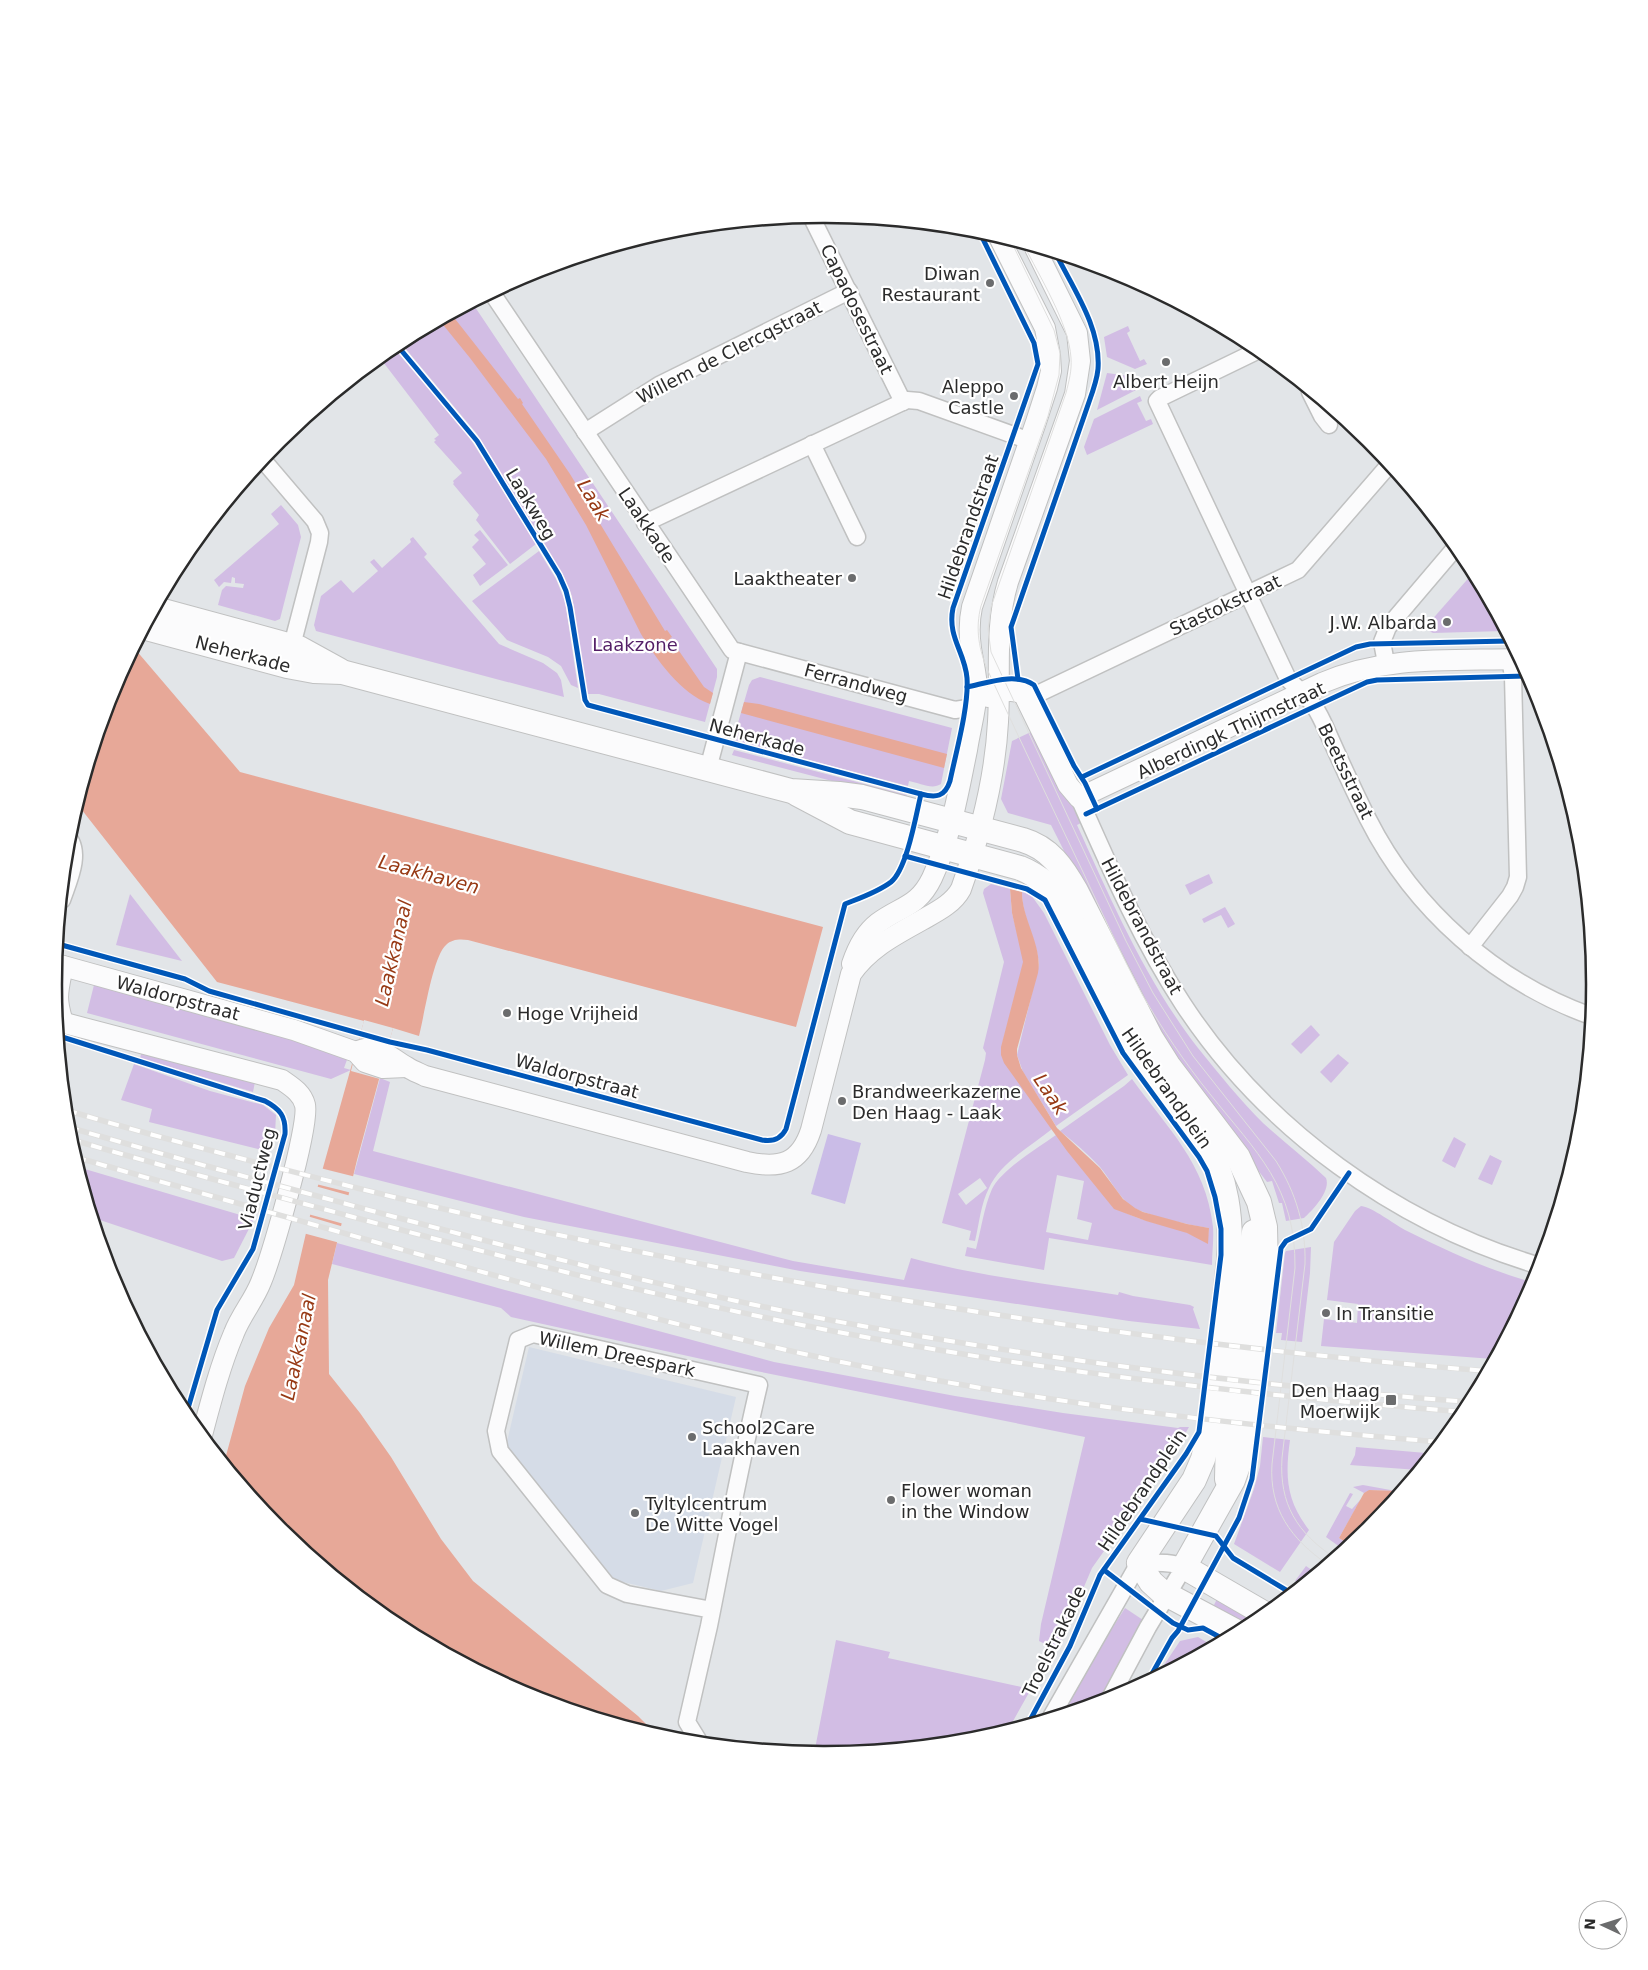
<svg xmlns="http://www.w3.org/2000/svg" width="1648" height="1970" font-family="'DejaVu Sans',sans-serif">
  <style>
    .education { fill: #d5dce7 }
    .green { fill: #d2bde4; fill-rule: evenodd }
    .pitch { fill: #cabce7 }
    .water { fill: #e7a898 }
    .pier { fill: #e2e5e8 }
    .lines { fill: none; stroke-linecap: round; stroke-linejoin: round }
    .minor-casing { stroke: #c0c1c1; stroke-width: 19 }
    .tertiary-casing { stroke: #c0c1c1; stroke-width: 22 }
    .secondary-casing { stroke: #c0c1c1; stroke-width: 26 }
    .minor { stroke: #fbfbfc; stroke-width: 16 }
    .tertiary { stroke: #fbfbfc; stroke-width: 20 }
    .secondary { stroke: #fbfbfc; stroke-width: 24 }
    .tram { stroke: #dfdfde; stroke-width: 1 }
    .rail-casing { stroke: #dfdfde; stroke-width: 5.5 }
    .rail { stroke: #fff; stroke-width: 4; stroke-dasharray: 11; stroke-linecap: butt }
    .cycleway-casing { stroke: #fff; stroke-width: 8 }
    .cycleway { stroke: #0057b8; stroke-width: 5 }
    .poi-dot { fill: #6b6c6d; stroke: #fff; stroke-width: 2 }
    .labels { text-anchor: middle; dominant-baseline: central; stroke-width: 4.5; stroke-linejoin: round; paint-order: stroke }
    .poi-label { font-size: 18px; fill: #2b2b2b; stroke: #fff; text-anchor: start }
    .street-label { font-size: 18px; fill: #2b2b2b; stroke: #fff }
    .park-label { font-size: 18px; fill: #531e66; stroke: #fff }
    .water-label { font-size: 19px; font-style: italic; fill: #973914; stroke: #fff }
    .rim { fill: none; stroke: #2b2b2b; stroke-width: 2.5 }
  </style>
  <rect width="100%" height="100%" fill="#e2e5e8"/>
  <polygon class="education" points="529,1347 736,1397 693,1583 661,1591 615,1580 506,1446"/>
  <g class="green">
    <polygon points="473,304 717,669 717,677 705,722 599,694 587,694 572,596 564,577 477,434 400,342"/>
    <polygon points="1128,326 1130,331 1127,333 1140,361 1144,359 1147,364 1135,369 1107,357 1104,337"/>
    <polygon points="393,347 468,435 536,544 510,564 476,520 479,515 453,484 454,483 453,481 462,473 434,442 436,440 434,439 439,435 380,358"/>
    <polygon points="1107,373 1129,376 1136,390 1097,410"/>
    <polygon points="1140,396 1142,401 1137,403 1146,421 1151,419 1153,424 1087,455 1084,447 1094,419"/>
    <polygon points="281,505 298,525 301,537 280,619 275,621 218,605 222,590 226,586 243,588 244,584 235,583 235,578 232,577 231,583 224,582 219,587 214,580 279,524 271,514"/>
    <polygon points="480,530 508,565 480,586 473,575 486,564 472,547 479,540 474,535"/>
    <polygon points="413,537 427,554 424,557 499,644 543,663 557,673 561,680 564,697 316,631 314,625 321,596 341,580 353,593 378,571 370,562 374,559 382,568 411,542 410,539"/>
    <polygon points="539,551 556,579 565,601 578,688 571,685 561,666 548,657 507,640 472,601"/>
    <polygon points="1473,573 1504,631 1433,633 1429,631 1429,623"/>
    <path d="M760,677L952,728L941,784C932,790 920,783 909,781L908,786L733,740L749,685L752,680Z"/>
    <path d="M1033,731L1064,796L1074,807L1083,822L1077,825C1112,902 1146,981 1198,1048C1219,1074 1240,1100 1263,1123C1284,1142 1306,1159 1326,1178C1331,1191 1313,1210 1304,1218L1286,1221L1282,1203H1279L1272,1181L1267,1182L1170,1055L1139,1000L1051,825L1008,813L1001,799L1012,741Z"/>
    <polygon points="734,750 907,795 905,800 732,755"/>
    <polygon points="1209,874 1213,883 1190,895 1185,885"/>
    <path d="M991,884L1010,889L1012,913L1023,956V965L1002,1045V1057L1052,1129C1031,1146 1000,1163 989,1188C981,1203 979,1224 975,1241L969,1240L971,1231L942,1223L985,1060L986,1053L983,1048L1004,962L983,893L984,889ZM980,1178L987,1188L966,1205L958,1194Z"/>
    <path d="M1022,892L1031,895L1044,913L1110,1045L1128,1075L1056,1126L1023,1072L1017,1055L1039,964C1037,939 1022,918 1022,892Z"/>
    <polygon points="130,894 182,961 116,945"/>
    <polygon points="1225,907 1235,924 1228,928 1221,915 1204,923 1202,919"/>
    <polygon points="94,985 333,1050 348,1057 344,1068 351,1070 331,1079 87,1013"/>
    <polygon points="1311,1025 1320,1035 1301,1054 1291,1044"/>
    <polygon points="142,1051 255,1082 253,1092 140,1058"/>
    <polygon points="1338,1054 1349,1063 1331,1083 1320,1072"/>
    <polygon points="134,1064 210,1091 263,1105 276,1115 275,1134 270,1152 149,1122 152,1109 121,1100"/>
    <path d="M380,1078L390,1082L373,1151L793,1261L904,1280L911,1258C978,1276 1049,1284 1118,1295L1119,1292L1133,1296L1190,1305L1194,1307L1193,1309L1200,1329L1129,1321L800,1271L524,1217L354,1174Z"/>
    <path d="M1132,1079C1167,1128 1206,1163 1213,1227C1214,1239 1212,1252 1212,1265L1049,1238L1044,1270L965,1256L967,1247L976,1249C981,1230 984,1207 992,1189C1001,1170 1038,1148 1056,1135L1109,1202C1137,1226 1177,1222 1207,1243L1209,1228C1193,1226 1144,1215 1131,1206C1118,1196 1111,1180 1100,1167C1088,1154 1074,1142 1060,1131L1124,1086ZM1057,1175L1084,1181L1077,1219L1092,1223L1088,1240L1046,1232Z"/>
    <polygon points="1454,1137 1466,1144 1455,1168 1442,1161"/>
    <polygon points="1490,1155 1502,1161 1492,1185 1478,1179"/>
    <polygon points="78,1167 254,1219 234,1258 222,1261 94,1218"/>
    <path d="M1361,1206C1374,1208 1392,1223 1405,1230C1447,1251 1489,1270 1534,1283L1524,1301H1515L1513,1322L1493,1359L1321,1346L1324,1319L1357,1323L1358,1304L1327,1300L1334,1242L1355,1211Z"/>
    <polygon points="337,1243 505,1290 774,1362 955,1396 1063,1413 1178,1428 1180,1427 1189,1427 1177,1448 1092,1568 1057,1650 1039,1641 1041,1624 1085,1437 756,1371 511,1317 501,1308 332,1264"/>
    <polygon points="1311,1247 1310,1273 1302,1342 1281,1340 1282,1333 1276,1333 1285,1253 1286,1251"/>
    <path d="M1263,1437L1290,1440C1285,1476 1286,1500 1309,1530L1280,1572L1234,1544L1254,1489L1260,1466Z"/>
    <polygon points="1356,1447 1426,1453 1431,1453 1418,1470 1350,1465 1355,1455"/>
    <polygon points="1363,1485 1396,1491 1370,1490 1364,1493 1353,1487"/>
    <polygon points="1350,1493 1353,1494 1346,1506 1352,1509 1361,1499 1339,1538 1350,1545 1344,1550 1326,1537"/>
    <polygon points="1306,1566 1316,1573 1302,1585 1295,1581"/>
    <polygon points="1218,1597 1257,1621 1247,1628 1212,1609"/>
    <polygon points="1125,1608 1143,1620 1098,1703 1064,1713 1091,1662"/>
    <polygon points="1198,1637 1213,1646 1156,1677 1180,1641"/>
    <polygon points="836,1640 890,1652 888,1658 1031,1689 1008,1730 974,1741 824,1755 814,1754"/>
  </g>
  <g class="pitch">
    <polygon points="828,1134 861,1143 845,1204 811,1194"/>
    <polygon points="1515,1300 1524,1301 1513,1322"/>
  </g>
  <g class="water">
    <path d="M452,315L518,399L520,398L523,403L522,404L570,474L665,631L667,630L672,637L670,638L704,687L713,693L710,704C681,694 657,660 641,634L586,525L546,459L470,358L440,321Z"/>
    <path d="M135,649L240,772L823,927L796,1027L468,940C460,939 452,939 446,945C433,956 424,1017 419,1036L393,1028L357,1160L328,1280L329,1374L360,1413L391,1457L441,1539L473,1581L638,1716L658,1736L529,1697L396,1625L279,1529L224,1463L245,1386L269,1328L294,1285L312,1207L364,1021L217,982L78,805L112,690Z"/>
    <polygon points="744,702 759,704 947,754 944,768 741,713"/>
    <path d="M1010,889L1022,892C1022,920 1043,946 1038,973L1017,1049V1055L1021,1068L1057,1128L1100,1168L1123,1199L1135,1208L1143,1212L1187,1224L1209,1228L1208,1244L1187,1233L1146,1221L1114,1209L1067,1151L1004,1063L1001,1055V1047L1023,962L1012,913Z"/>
    <polygon points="1369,1490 1400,1491 1368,1530 1350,1545 1339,1538 1364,1493"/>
  </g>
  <g class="pier">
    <polygon points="364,1020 393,1028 380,1079 351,1071"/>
    <polygon points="320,1168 356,1177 352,1193 316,1184"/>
    <polygon points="315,1186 351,1196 344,1224 308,1214"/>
    <polygon points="307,1216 344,1227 340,1243 303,1233"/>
  </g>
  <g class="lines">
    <g class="minor-casing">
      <g id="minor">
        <polyline points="811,216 903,402"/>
        <polyline points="492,293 732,650 955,710 974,707"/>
        <path d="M1259,350L1160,398L1157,401L1288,679C1296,688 1308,696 1314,706C1321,716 1326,729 1331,740C1343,767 1355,793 1368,819C1414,910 1496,982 1591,1016"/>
        <polyline points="1310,392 1322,416 1329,425"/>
        <polyline points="585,432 659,385 849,291"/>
        <polyline points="812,444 857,537"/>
        <polyline points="263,460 315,521 320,533 319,542 289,657"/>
        <polyline points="645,523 907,400 919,401 1030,441"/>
        <polyline points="1386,663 1382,642 1388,627 1456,547"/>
        <polyline points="1027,699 1298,570 1389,465"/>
        <polyline points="708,769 739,652"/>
        <path d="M1079,798C1110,868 1141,940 1183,1004C1265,1129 1397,1224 1540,1266"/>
        <path d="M62,900C68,882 82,854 68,837"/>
        <polyline points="1470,947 1510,896 1515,887 1518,877 1513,676 1510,659"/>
        <path d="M1051,1717L1139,1563C1153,1563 1171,1561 1184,1567L1148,1627L1109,1700"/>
        <path d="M700,1743L687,1722L709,1626C725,1545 740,1465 759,1385L533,1334L518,1340L496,1431L500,1451L607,1585L627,1594L712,1610"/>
      </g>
    </g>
    <g class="tertiary-casing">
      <g id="tertiary">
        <path d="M988,697C999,692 1013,687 1024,695L1068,785L1079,798L1322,683C1387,655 1450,661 1519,659"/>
        <polyline points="56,964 294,1030 356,1052 365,1062 383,1068 406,1067"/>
        <path d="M852,964C857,949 865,933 878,923C901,906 918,907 932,878C951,837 958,793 967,750C970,730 976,710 977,690C977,676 973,662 971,648C969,634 969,621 972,607L1036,422L1047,388L1051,371L1050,355L1045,328L999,237"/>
        <path d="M57,1021L282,1080C292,1087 302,1093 305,1105C310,1125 271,1258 261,1282C254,1300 241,1315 234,1333C220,1366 211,1401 202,1435"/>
        <path d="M63,1022C55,998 58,991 63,966"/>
        <path d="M356,1052C377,1041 390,1058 407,1067C413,1071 419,1073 425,1076L747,1162C780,1169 800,1164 811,1130L851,974C869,948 895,935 922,920C936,912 953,904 961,889C980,836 995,779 998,722C1001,675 994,628 1008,582L1075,394L1080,361L1077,333L1035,248"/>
      </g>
    </g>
    <g class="secondary-casing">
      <g id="secondary">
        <polyline points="156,609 299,648 339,670"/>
        <path d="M146,628L287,666L314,671L342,672L791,791L839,794L862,797L1023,840C1050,848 1063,868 1076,891L1151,1038L1168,1065L1238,1157L1259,1202L1265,1227L1266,1271L1245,1446L1233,1480L1184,1567L1265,1614"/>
        <path d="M797,794L850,822L1020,868C1040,876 1054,889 1065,908C1089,957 1111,1007 1139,1054C1158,1085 1184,1112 1205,1143C1227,1176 1232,1221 1229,1260L1210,1431L1203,1459L1194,1480L1139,1563L1151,1582L1162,1592L1239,1633"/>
        <polyline points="1227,1479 1228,1436 1246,1277 1254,1232"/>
      </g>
    </g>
    <use href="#minor" class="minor"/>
    <use href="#tertiary" class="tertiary"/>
    <use href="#secondary" class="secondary"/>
    <g class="tram">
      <path d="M1011,241L1054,330L1060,353L1059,375L1048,416L981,606C975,629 979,650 988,671C1019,738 1051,805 1083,872C1102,913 1121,954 1142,994C1162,1029 1185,1063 1210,1094C1257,1153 1296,1187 1295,1268L1272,1464C1269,1509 1291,1539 1327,1564"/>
      <path d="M1024,245C1039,276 1069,323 1071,358C1072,370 1069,381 1066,393L991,607L988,629L991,652L1126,941L1153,993L1193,1056L1276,1161C1296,1193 1306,1226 1305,1264L1282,1458C1279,1504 1297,1533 1335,1558"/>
    </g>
    <g class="rail-casing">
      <g id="rail">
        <path d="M66,1110C163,1139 262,1164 361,1189C731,1281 1107,1340 1487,1371"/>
        <path d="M68,1127C171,1157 276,1185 380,1213C531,1253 682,1292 835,1321C1045,1360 1258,1386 1470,1402"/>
        <path d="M70,1139C164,1167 258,1191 353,1217C535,1266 718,1312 904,1344C1089,1377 1277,1397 1465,1412"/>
        <path d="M75,1157C181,1188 287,1217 393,1247C546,1290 700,1333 856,1365C1048,1404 1245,1426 1440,1442"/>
      </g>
    </g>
    <use href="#rail" class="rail"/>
    <g class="cycleway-casing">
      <g id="cycleway">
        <polyline points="396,344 477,441 559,575 566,591 570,607 585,700 588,705 921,794"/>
        <path d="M1018,679L1011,627L1089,402C1093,391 1097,380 1098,369C1101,328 1074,290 1056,254"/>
        <path d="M967,687C987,683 1016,672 1034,685L1074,766L1085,783L1097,809"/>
        <polyline points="1082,777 1356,647 1370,644 1509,641"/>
        <polyline points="1086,814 1367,682 1377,680 1528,676"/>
        <polyline points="905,856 1027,889 1045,900 1123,1053 1199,1157 1207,1171 1215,1197 1221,1229 1221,1255 1199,1432 1186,1454 1100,1575 1070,1646 1028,1724"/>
        <path d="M58,944L185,979L209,991L390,1042L427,1050L762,1140C773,1142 781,1139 786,1129L845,904C860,898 878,892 891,882C907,869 916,815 921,794C936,798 945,797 950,781C956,752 969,706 967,678C965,652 947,637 953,608L1038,364L1034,343L979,231"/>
        <path d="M59,1036L265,1101C280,1109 286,1116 285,1134L253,1249L217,1310L186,1415"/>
        <polyline points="1140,1519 1216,1536 1233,1558 1291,1593"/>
        <polyline points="1104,1570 1173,1623 1188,1630 1203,1628 1225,1640"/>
        <polyline points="1148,1681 1172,1638 1178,1631 1239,1518 1252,1479 1281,1248 1286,1241 1311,1229 1349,1173"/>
      </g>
    </g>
    <use href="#cycleway" class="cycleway"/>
  </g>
  <g class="poi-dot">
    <circle cx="990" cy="283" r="5"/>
    <circle cx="1166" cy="362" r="5"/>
    <circle cx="1014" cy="396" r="5"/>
    <circle cx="852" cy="578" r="5"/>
    <circle cx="1447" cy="622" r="5"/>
    <circle cx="507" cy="1013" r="5"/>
    <circle cx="842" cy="1101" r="5"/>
    <circle cx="1326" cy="1313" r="5"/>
    <rect x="1385" y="1394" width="12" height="12" rx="2.5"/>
    <circle cx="692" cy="1437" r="5"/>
    <circle cx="891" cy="1500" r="5"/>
    <circle cx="635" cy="1513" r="5"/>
  </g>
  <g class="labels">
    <g class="poi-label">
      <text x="980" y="273" text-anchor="end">Diwan<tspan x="980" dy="21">Restaurant</tspan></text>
      <text x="1166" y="381" text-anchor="middle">Albert Heijn</text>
      <text x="1004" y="386" text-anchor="end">Aleppo<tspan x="1004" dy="21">Castle</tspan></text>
      <text x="842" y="578" text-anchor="end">Laaktheater</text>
      <text x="1437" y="622" text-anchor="end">J.W. Albarda</text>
      <text x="517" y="1013">Hoge Vrijheid</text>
      <text x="852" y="1091">Brandweerkazerne<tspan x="852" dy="21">Den Haag - Laak</tspan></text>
      <text x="1336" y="1313">In Transitie</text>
      <text x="1380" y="1390" text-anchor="end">Den Haag<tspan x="1380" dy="21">Moerwijk</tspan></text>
      <text x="702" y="1427">School2Care<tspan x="702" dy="21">Laakhaven</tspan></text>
      <text x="901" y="1490">Flower woman<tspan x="901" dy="21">in the Window</tspan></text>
      <text x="645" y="1503">Tyltylcentrum<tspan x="645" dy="21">De Witte Vogel</tspan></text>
    </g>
    <g class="street-label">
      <text transform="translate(857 309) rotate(64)">Capadosestraat</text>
      <text transform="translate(729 352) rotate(-27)">Willem de Clercqstraat</text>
      <text transform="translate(531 504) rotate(59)">Laakweg</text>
      <text transform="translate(647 525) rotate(56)">Laakkade</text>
      <text transform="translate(968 527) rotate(-71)">Hildebrandstraat</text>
      <text transform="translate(1225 605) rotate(-25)">Stastokstraat</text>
      <text transform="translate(243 654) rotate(15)">Neherkade</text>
      <text transform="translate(856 683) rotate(15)">Ferrandweg</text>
      <text transform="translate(1231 730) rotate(-25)">Alberdingk Thijmstraat</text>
      <text transform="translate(757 737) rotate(15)">Neherkade</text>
      <text transform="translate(1346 771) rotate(64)">Beetsstraat</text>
      <text transform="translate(1142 926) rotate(62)">Hildebrandstraat</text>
      <text transform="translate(178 998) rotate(15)">Waldorpstraat</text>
      <text transform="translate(577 1076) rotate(15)">Waldorpstraat</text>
      <text transform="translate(1167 1088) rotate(55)">Hildebrandplein</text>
      <text transform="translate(257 1179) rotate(-76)">Viaductweg</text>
      <text transform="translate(617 1354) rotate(12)">Willem Dreespark</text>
      <text transform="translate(1142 1490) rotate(-56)">Hildebrandplein</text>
      <text transform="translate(1054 1641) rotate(-64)">Troelstrakade</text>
    </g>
    <g class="park-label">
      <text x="635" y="644">Laakzone</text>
    </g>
    <g class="water-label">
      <text transform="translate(594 500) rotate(59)">Laak</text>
      <text transform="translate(429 874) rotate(15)">Laakhaven</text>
      <text transform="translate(393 953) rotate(-77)">Laakkanaal</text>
      <text transform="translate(1051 1094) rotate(56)">Laak</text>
      <text transform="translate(298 1347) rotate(-78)">Laakkanaal</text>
    </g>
  </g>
  <path d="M0 0H1648V1970H0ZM823 223H825A761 761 0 0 1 1586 984V985A761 761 0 0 1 825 1746H823A761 761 0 0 1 62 985V984A761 761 0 0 1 823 223Z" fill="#fff" fill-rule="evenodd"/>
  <path class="rim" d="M823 223H825A761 761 0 0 1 1586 984V985A761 761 0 0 1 825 1746H823A761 761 0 0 1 62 985V984A761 761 0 0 1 823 223Z"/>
  <g transform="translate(1603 1925) rotate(274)"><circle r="24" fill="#ffffff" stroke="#aaaaaa"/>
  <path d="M0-4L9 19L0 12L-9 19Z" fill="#6b6c6d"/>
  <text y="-8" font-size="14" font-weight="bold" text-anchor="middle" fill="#2b2b2b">N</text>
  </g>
</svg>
